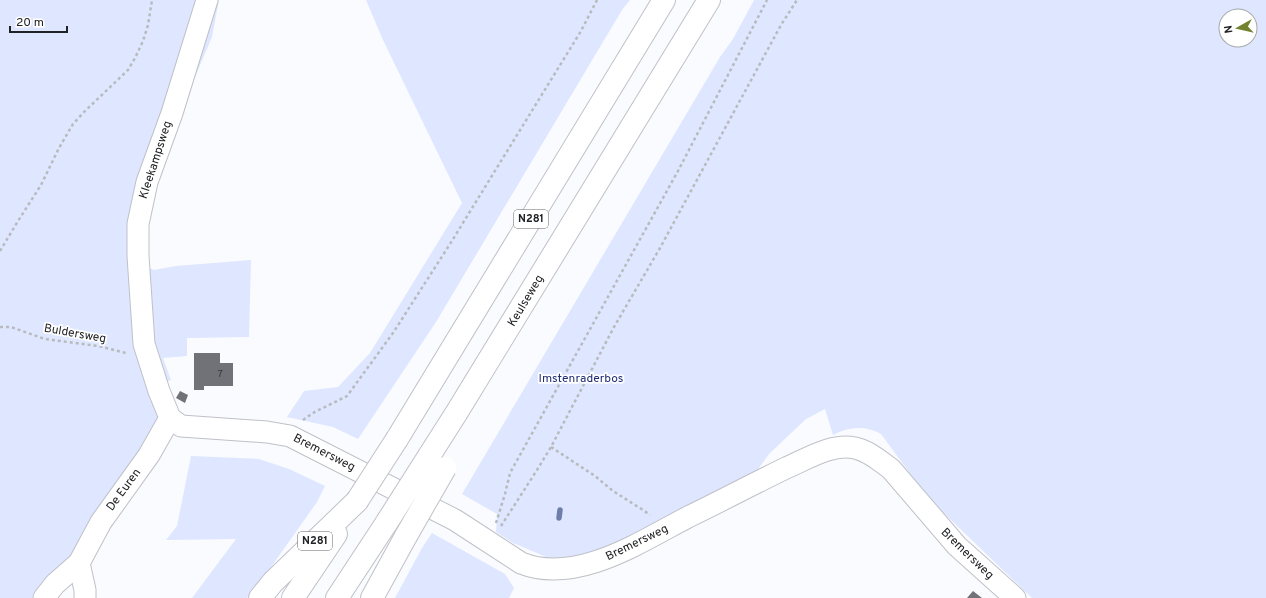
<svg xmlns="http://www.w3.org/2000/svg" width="1266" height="598" font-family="Overpass,sans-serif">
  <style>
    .green { fill: #dee7ff; fill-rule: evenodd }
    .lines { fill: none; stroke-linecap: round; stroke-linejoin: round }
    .stream { stroke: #6e7da9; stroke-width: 5.5 }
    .building { fill: #707278 }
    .minor-casing { stroke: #bfc1c8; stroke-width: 23 }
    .highway-casing { stroke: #bfc1c8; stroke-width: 24 }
    .path { stroke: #b9babd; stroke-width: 2.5; stroke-dasharray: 3 3; stroke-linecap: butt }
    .minor { stroke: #fff; stroke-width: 21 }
    .highway { stroke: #fff; stroke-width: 22 }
    .highway-bridge-casing { stroke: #bfc1c8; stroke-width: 24; stroke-linecap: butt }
    .highway-bridge { stroke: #fff; stroke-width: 22 }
    .labels { text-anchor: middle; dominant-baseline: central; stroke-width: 3.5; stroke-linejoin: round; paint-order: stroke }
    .number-label { font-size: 10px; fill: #353639 }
    .shield { fill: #fff; stroke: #646466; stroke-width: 1 }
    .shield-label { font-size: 11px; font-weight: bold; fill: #212224 }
    .street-label { font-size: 12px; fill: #212224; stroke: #fff }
    .park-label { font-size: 12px; fill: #1e2d74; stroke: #fff }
  </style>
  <rect width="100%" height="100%" fill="#fafbfe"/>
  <g class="green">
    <polygon points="0,0 219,0 212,37 184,103 149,204 145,266 154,270 176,266 251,260 249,337 187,338 187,356 163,358 171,380 153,387 161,414 157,430 43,598 0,598"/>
    <polygon points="366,0 630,0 622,10 436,322 358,439 333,427 287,417 304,391 338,387 370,353 462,203 383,40"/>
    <path d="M754,0H1266V598H1032L928,498L881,434C865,425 848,427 833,435L825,409L806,419L769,454L753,476L613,550L556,561L513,543L496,532L497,514L462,494L720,57L733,39ZM1226,16H1250V40H1226Z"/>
    <polygon points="191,456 259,459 289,469 325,486 317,502 264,577 247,598 192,598 236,539 166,540 177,526"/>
    <polygon points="432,533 505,574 514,588 509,598 395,598 422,548"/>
  </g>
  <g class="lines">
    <polyline class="stream" points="559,518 560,510"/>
  </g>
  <g class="building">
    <polygon points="194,353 220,353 220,363 233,363 233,386 204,386 204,390 194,390"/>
    <polygon points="180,391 188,395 185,403 176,398"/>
    <polygon points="973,591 982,598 967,598"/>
  </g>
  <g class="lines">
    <g class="minor-casing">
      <g id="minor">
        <path d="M170,418L181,426L267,432L290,436L455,520L521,563C576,585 640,542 688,517C721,501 753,484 786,468C807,459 831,443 855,448C869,451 880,461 891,469L957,546L1015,598"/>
        <polyline points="170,418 159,391 144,344 138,256 138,224 147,182 172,113 207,0"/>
        <polyline points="79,563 85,590 85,598"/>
        <polyline points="44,598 55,584 79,563 101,522 149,455 170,418"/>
      </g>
    </g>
    <g class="highway-casing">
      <g id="highway">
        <polyline points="397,439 664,0"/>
        <polyline points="429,456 457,412 709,0"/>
        <polyline points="260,598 273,582 357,501"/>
        <polyline points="293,598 336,534"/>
        <polyline points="337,598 387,522"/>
        <polyline points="372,598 406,536"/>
      </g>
    </g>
    <g class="path">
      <polyline points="0,251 18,221 41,185 59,148 73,124 85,111 128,70 135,58 143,41 148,25 152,0"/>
      <polyline points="0,327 11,327 45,339 98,346 126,353"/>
      <polyline points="303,420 316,411 321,409 347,396 393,333 450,244 581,31 597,0"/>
      <polyline points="551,447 595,476 613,491 643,510 650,515"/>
      <polyline points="496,523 505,494 510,473 678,171 767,0"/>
      <polyline points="501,526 537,470 551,447 614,327 660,248 781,25 797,0"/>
    </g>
    <use href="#minor" class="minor"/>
    <use href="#highway" class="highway"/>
    <g class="highway-bridge-casing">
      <g id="highway-bridge">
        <polyline points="357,501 397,439"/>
        <polyline points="387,522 429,456"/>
        <polyline points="406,536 445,468"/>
      </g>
    </g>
    <use href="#highway-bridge" class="highway-bridge"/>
  </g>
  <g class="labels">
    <g class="number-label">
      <text x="220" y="374">7</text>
    </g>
    <g class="shield">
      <rect x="514" y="210" width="34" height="18" rx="3"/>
      <rect x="298" y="532" width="34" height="18" rx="3"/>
    </g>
    <g class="shield-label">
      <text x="531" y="219">N281</text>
      <text x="315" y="541">N281</text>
    </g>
    <g class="street-label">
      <text transform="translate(156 160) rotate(-72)">Kleekampsweg</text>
      <text transform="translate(526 301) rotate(-59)">Keulseweg</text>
      <text transform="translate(75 334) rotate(10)">Buldersweg</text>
      <text transform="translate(324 453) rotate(27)">Bremersweg</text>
      <text transform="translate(124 490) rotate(-54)">De Euren</text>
      <text transform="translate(637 543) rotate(-26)">Bremersweg</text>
      <text transform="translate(967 554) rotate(44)">Bremersweg</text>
    </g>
    <g class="park-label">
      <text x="581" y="379">Imstenraderbos</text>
    </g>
  </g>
  <g transform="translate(1238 28) rotate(262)"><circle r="19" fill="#ffffff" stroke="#a6a7a7"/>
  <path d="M0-3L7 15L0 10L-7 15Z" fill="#728231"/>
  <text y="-6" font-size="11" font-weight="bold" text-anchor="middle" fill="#212224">N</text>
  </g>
  <path d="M10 26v6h57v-6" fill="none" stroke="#212224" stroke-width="2"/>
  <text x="16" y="26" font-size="12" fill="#212224" stroke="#ffffff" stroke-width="3" paint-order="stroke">20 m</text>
</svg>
